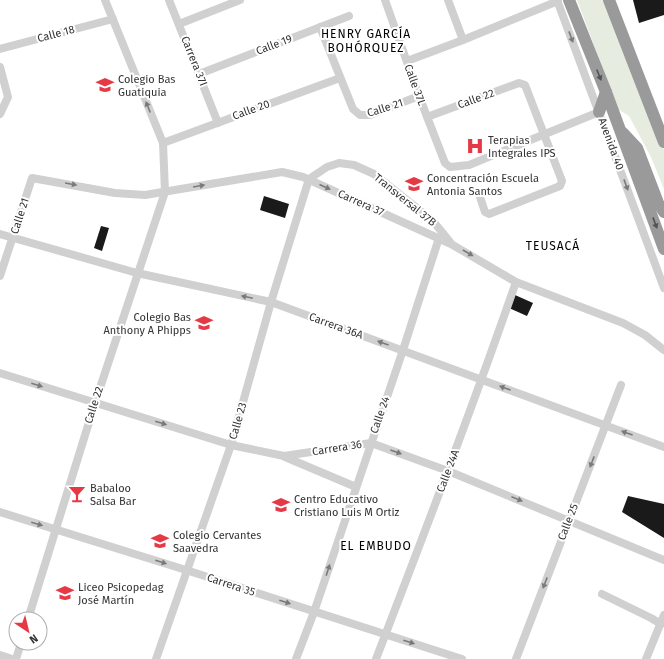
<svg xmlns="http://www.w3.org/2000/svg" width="664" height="659" font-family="'Fira Sans',sans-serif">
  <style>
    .green { fill: #e6ecdf }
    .building { fill: #1a1a1a }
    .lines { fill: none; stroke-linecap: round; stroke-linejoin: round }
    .minor { stroke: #d0d0d0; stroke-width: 8 }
    .highway { stroke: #9a9a9a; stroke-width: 12 }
    .oneway { fill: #7a7a7a }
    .oneway2 { fill: #525252 }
    .labels { text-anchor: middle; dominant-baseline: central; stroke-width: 4; stroke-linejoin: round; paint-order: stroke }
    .street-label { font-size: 11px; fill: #333; stroke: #fff }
    .poi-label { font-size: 11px; fill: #333; stroke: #fff; text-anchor: start }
    .neighbourhood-label { font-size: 12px; letter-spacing: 1px; fill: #000; stroke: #fff }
  </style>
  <rect width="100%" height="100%" fill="#fff"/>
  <polygon class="green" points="577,0 604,0 664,150 664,189 651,157 629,116 618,109"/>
  <g class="building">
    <polygon points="633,0 664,0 664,15 639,23"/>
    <polygon points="264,196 289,204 285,218 260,210"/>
    <polygon points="101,226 109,228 102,251 94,248"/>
    <polygon points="515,295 533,303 527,316 509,308"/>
    <polygon points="628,496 664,504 664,538 622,512"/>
  </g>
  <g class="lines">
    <g class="minor">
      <polyline points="169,0 218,123"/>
      <polyline points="385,0 419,96 445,163 450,167 469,165 599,112"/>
      <polyline points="448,0 463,40"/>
      <polyline points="557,0 664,288"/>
      <polyline points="179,24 240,0"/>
      <polyline points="320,27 353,109 360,115 370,115 419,96"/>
      <polyline points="0,49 113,19"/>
      <polyline points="407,61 463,40 558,1"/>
      <polyline points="0,67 8,97 0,114"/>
      <polyline points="199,74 349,16"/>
      <polyline points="427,117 519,83 525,85 562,181 560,186 489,214 485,212 480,197"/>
      <polyline points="163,143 340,78"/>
      <polyline points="0,234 137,273 271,302 664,447"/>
      <polyline points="0,276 32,178 115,193 145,195 282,172 303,177 451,244 516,282 623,323 645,335 664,350"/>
      <polyline points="0,373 231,445 284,456 371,443 448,471 664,560"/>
      <polyline points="285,457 356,487"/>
      <polyline points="0,512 186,570 462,659"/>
      <polyline points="602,594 651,618 661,624"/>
      <polyline points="28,619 95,403 165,192 163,143 105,0"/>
      <polyline points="0,655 12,659"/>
      <polyline points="16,659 21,643"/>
      <polyline points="156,659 231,445 271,302 309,179 327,167 339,163 354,165 374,174 433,221 450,242"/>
      <polyline points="296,659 314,612 403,350 439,238"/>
      <path d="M376,659C424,534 472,409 516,282"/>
      <polyline points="516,659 621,385"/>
      <polyline points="646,659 664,615"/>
    </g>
    <g class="highway">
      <polyline points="569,0 606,92 664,249"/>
      <polyline points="609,0 664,142"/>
      <polyline points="599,112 606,92"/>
      <polyline points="623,133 637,148 658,203 664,212"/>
    </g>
  </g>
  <defs><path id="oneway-solid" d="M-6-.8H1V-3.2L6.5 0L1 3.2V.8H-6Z"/></defs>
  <g class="oneway">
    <use href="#oneway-solid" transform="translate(571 37) rotate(70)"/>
    <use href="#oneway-solid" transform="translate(148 107) rotate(-112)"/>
    <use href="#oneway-solid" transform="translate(71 184) rotate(10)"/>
    <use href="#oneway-solid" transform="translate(626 185) rotate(70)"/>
    <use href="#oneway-solid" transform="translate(199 186) rotate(-10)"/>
    <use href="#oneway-solid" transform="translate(325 187) rotate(24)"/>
    <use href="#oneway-solid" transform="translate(468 253) rotate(30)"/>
    <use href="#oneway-solid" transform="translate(247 297) rotate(-168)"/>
    <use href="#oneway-solid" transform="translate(383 343) rotate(-160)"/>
    <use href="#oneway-solid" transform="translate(37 385) rotate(17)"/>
    <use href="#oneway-solid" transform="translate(505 388) rotate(-160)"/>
    <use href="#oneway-solid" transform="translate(161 423) rotate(17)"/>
    <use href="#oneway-solid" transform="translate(627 433) rotate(-160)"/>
    <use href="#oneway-solid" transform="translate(396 452) rotate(20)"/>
    <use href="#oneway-solid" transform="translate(592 462) rotate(111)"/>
    <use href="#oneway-solid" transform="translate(517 499) rotate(22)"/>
    <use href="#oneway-solid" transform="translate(37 524) rotate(16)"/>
    <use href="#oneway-solid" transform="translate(161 562) rotate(18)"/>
    <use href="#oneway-solid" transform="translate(328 570) rotate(-72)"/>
    <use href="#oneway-solid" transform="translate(545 583) rotate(111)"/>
    <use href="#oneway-solid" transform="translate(285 602) rotate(18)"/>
    <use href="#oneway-solid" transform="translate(409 642) rotate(18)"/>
  </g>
  <g class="oneway2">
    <use href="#oneway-solid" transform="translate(599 75) rotate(68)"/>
    <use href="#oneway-solid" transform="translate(655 223) rotate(70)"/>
  </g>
  <defs>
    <g id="school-bare" transform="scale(1.38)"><path d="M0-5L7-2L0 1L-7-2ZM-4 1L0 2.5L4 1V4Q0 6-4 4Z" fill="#e63946" stroke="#fff" stroke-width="2.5" paint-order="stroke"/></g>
    <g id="hospital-bare" transform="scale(1.38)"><path d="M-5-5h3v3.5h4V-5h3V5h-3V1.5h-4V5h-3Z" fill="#e63946" stroke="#fff" stroke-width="2.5" paint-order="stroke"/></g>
    <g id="bar-bare" transform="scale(1.38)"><path d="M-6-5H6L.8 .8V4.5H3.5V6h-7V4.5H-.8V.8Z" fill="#e63946" stroke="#fff" stroke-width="2.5" paint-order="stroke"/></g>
  </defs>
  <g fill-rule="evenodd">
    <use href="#school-bare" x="105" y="85"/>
    <use href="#hospital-bare" x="475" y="146"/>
    <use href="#school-bare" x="414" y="184"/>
    <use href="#school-bare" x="204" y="323"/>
    <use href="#bar-bare" x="77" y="494"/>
    <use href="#school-bare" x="281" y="505"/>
    <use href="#school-bare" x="160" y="541"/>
    <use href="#school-bare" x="65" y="593"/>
  </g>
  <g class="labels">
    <g class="street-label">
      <text transform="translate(56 34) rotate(-15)">Calle 18</text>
      <text transform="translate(274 45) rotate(-21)">Calle 19</text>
      <text transform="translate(194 61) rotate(68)">Carrera 37I</text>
      <text transform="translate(415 85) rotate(70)">Calle 37L</text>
      <text transform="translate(476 99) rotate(-20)">Calle 22</text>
      <text transform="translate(385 108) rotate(-18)">Calle 21</text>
      <text transform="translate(251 110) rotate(-20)">Calle 20</text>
      <text transform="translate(611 144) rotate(70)">Avenida 40</text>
      <text transform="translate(405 200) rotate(39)">Transversal 37B</text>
      <text transform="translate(361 203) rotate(24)">Carrera 37</text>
      <text transform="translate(20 216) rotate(-72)">Calle 21</text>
      <text transform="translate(336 326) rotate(20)">Carrera 36A</text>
      <text transform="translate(94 405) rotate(-72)">Calle 22</text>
      <text transform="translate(380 415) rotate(-71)">Calle 24</text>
      <text transform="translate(238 421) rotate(-74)">Calle 23</text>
      <text transform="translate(337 448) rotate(-9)">Carrera 36</text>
      <text transform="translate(448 471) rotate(-69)">Calle 24A</text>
      <text transform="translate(568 522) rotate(-69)">Calle 25</text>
      <text transform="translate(231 585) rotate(18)">Carrera 35</text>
    </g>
    <g class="poi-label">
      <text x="118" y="79">Colegio Bas<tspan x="118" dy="13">Guatiquia</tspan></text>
      <text x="488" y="140">Terapias<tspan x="488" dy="13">Integrales IPS</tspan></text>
      <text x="427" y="178">Concentración Escuela<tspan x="427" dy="13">Antonia Santos</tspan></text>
      <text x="191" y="317" text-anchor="end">Colegio Bas<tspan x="191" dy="13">Anthony A Phipps</tspan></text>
      <text x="90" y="488">Babaloo<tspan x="90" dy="13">Salsa Bar</tspan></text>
      <text x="294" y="499">Centro Educativo<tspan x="294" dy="13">Cristiano Luis M Ortiz</tspan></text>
      <text x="173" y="535">Colegio Cervantes<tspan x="173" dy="13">Saavedra</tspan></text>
      <text x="78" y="587">Liceo Psicopedag<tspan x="78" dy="13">José Martín</tspan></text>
    </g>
    <g class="neighbourhood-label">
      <text x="366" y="34">HENRY GARCÍA<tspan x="366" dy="14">BOHÓRQUEZ</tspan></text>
      <text x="553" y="246">TEUSACÁ</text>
      <text x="376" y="546">EL EMBUDO</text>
    </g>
  </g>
  <g transform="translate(28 631) rotate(145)"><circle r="19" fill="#ffffff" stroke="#adadad"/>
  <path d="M0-3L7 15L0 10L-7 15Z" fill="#e63946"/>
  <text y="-6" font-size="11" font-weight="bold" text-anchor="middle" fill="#333333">N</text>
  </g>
</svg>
